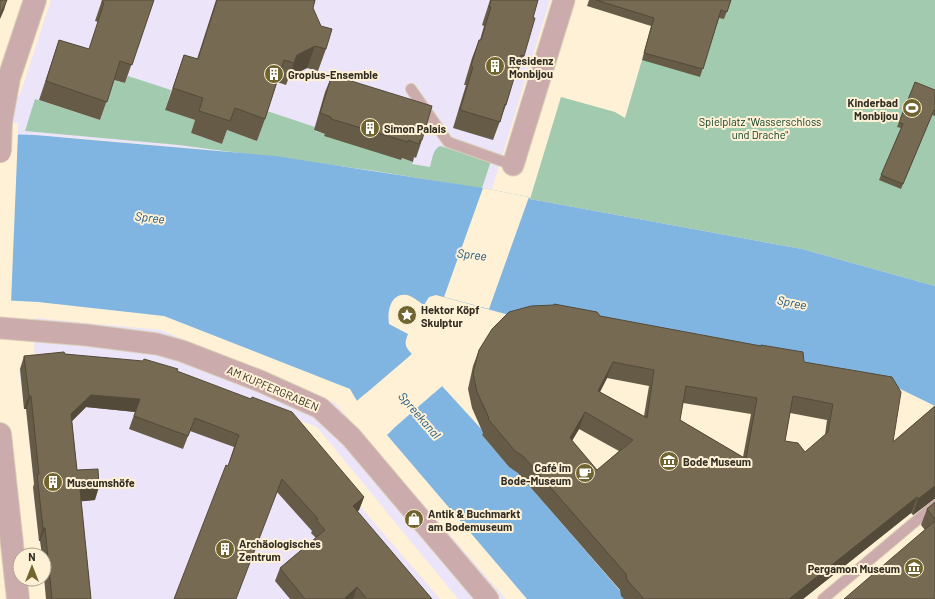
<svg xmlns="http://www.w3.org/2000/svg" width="935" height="599" font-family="Barlow,sans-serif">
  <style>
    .commercial { fill: #ece4f9 }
    .green { fill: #a1caae }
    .water { fill: #80b5e2 }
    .pier { fill: #fef1d6 }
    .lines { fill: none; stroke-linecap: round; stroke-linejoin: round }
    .service-casing { stroke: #d9ceb6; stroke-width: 12 }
    .minor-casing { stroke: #d9ceb6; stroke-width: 23 }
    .tertiary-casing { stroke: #d9ceb6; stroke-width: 24 }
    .service { stroke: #ccabad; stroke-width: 10 }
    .minor { stroke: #ccabad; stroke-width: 21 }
    .tertiary { stroke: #ccabad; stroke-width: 22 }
    .tertiary-bridge-casing { stroke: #d9ceb6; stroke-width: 24; stroke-linecap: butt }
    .tertiary-bridge { stroke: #ccabad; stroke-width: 22 }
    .wall { fill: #655b47; fill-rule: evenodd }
    .shaded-wall { fill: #534a39 }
    .building { fill: #766a52; stroke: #534a39; fill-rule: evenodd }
    .labels { text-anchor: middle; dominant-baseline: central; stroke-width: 4; stroke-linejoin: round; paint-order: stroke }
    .poi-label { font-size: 11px; font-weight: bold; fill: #322d22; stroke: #fef1d6; text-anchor: start }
    .park-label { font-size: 11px; fill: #0a3b21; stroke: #fef1d6 }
    .street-label { font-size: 11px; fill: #322d22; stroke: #fef1d6 }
    .water-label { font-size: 12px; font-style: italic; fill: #1b5580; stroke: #fef1d6 }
  </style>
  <rect width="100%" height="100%" fill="#fef1d6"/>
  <g class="commercial">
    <polygon points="51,0 550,0 492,189 275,156 77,138 18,135 18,123 12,123 14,102 21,92"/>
    <polygon points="35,318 161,330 335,403 506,599 458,599 317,427 156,364 34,353"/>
    <polygon points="60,365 353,498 440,599 46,599 44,577 44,555 40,541 39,541 33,488 34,487 26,409 24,409 19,368"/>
  </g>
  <g class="green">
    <polygon points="724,0 935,0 935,286 802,249 530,199 561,97 615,112 625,118 642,60"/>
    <path d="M128,76L171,90L165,110L195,120L191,133L222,144L227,130L257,141L267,111L315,127V131L325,134V136L401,159L402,158L413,162L412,164L430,167C432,160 433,149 440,146L491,161L482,188H479L369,170L179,145L25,131L35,99L100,120L113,80L125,83Z"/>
  </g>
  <path class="water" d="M0,134L35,135L275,156L483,188L529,197L530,199L802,249L935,286V406L890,384L535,322L436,295L429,297L424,305C419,302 412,296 407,295C390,292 387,313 389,324L408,334C404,344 405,347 412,354L406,360L434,393L442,386L484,432L482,435L509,467L512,469L514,468L622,593L624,599H527L387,435L394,428L365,394L357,401L350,389L164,316L38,302L0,300Z"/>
  <g class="pier">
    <polygon points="0,132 18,133 11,303 0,302"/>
    <polygon points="483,188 529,197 489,309 444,297"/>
    <polygon points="412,354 413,355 408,360 435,390 441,385 442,386 386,435 385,434 391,428 365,397 358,402 357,401"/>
  </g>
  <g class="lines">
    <g class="service-casing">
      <g id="service">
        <polyline points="411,89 448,142 513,165"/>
        <polyline points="823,599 935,505"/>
      </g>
    </g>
    <g class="minor-casing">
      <g id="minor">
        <polyline points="513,165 564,0"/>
        <polyline points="0,328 86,335 157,344 182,351 260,381 320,408 351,437 488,599"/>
      </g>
    </g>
    <g class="tertiary-casing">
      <g id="tertiary">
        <polyline points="1,122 9,78 35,0"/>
        <polyline points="0,434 18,599"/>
      </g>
    </g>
    <use href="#service" class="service"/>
    <use href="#minor" class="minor"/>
    <use href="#tertiary" class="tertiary"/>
    <g class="tertiary-bridge-casing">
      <polyline id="tertiary-bridge" points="0,152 1,122"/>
    </g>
    <use href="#tertiary-bridge" class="tertiary-bridge"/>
  </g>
  <g class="wall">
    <polygon points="101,0 154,0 125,83 114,80 100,120 39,100 59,40 89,49 98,22 95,21 102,0"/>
    <polygon points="216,0 315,0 313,8 326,49 318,71 307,68 289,77 286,85 277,82 265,119 257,141 227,130 222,144 191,133 195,120 165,110 184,55 197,59"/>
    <polygon points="490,0 538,0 533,18 524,56 517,75 515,74 506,105 493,140 453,128 466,85 464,85 472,58 479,40 480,40 484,26 482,25"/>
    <polygon points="589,0 731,0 724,19 719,18 700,77 642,60 651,26 587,6"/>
    <polygon points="332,75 422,140 416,158 414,157 413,162 402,158 401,160 324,136 325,134 314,130 325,92"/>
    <polygon points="935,90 935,116 932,115 901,189 879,180 901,128 897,127 899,122"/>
    <path d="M554,304L600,316L804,362L893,442L935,406V499H934L913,515L911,513L803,599H624L621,596L620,590L518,473L509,467L482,435L483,433L472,408L468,389L473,366L479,350L554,305ZM607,378L649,386L644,416L600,392ZM683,403L751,414L743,457L680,420ZM790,413L827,420L825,435L805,452L785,441ZM579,429L619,451L597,470L572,441Z"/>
    <polygon points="65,354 177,371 364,497 359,510 357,512 432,599 290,599 275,581 280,568 316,538 311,533 312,531 277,492 228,466 234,447 190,431 183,449 129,429 135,412 86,407 72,421 77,470 95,500 81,501 91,599 46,599 44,577 44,555 42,555 40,541 39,541 33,487 34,484 26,409 24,409 20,369 24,356"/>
    <polygon points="935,502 935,599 925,530 921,525 927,509"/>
  </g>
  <g class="shaded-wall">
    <polygon points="7,0 4,10 0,19 0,15"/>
    <polygon points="315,46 307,68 289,77 286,85 297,55"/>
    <polygon points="613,362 607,378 592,407 598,391"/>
    <polygon points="91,395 140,399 136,412 86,407 66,427 71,414"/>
    <polygon points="29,396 31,396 26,409 24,409"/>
    <polygon points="585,412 579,429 564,454 570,438"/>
    <polygon points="935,486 935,499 934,499 913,515 918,499"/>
    <polygon points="99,487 95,500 75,502 80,489"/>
    <polygon points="364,497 359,510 348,519 353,506"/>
    <polygon points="917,497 911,513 803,599 789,599"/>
    <polygon points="43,528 45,528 40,541 39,541"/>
    <polygon points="357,587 353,599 344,599"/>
  </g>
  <g class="building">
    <polygon points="0,0 7,0 0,15"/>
    <polygon points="103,0 154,0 132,65 120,61 107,102 46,81 59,40 89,49 104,3 102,2"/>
    <polygon points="217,0 315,0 313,8 321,26 332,29 326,49 315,46 297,55 294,63 284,60 265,119 235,108 230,121 199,111 203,98 173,88 184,55 198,59"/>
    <polygon points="491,0 538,0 533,18 535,18 524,56 521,55 506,105 505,104 500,122 460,110 473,67 471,66 479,40 481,40 491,7 489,7"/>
    <polygon points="596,0 731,0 727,12 721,10 703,69 644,53 654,18"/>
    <polygon points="332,75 432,106 422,140 420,140 419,144 408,140 408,142 331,119 331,117 320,113"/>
    <polygon points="915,82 935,90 935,111 934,110 903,184 881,175 903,124 899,122"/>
    <path d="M554,304L597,312L600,316L761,346V345L803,352L804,362L892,377L901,392L893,442L935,406V486L918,499L917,497L789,599H644L627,580L626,574L524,457L515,451L488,419L489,418L477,392L473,373L479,350L492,329L509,312L531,306L554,305ZM613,362L654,370L647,418L598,391ZM686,386L757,398L746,459L680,420ZM793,396L833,404L828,432L805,452L798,443L785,441ZM585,412L633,440L597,470L570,438Z"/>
    <polygon points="64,352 65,354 143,361 144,359 178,369 177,371 251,399 252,397 292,412 364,497 353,506 432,599 367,599 357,587 344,599 305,599 280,568 325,530 316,520 318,519 282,479 236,599 174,599 226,465 228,466 239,435 195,418 188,436 134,416 140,399 91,395 71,414 77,470 98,469 99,487 80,489 91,599 52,599 45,528 43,528 37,475 39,474 31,396 29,396 24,356"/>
    <polygon points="935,502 935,519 927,509"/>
    <polygon points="935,521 935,599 844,599"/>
  </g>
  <defs>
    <g id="building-disc" transform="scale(1)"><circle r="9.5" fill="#706431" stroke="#fef1d6"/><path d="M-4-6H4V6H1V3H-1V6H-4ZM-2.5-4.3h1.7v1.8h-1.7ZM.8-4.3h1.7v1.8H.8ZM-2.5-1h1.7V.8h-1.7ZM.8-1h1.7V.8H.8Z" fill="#fff"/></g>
    <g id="stadium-disc" transform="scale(1)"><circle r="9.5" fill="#706431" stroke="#fef1d6"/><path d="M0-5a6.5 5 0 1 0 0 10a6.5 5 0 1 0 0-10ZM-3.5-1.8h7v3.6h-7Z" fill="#fff"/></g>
    <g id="sight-disc" transform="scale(1)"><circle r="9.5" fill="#706431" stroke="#fef1d6"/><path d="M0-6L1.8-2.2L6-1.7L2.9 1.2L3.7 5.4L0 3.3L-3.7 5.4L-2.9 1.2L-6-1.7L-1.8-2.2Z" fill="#fff"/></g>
    <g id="museum-disc" transform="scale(1)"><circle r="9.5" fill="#706431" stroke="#fef1d6"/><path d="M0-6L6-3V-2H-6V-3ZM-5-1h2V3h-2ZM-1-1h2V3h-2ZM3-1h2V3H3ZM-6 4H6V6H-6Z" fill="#fff"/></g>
    <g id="cafe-disc" transform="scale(1)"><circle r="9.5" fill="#706431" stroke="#fef1d6"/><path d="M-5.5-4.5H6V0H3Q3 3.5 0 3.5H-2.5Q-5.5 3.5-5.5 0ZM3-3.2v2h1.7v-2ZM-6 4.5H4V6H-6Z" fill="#fff"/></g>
    <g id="shop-disc" transform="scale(1)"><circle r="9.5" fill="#706431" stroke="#fef1d6"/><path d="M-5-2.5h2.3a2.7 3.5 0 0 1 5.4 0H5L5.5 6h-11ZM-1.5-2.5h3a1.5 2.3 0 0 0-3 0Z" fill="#fff"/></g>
  </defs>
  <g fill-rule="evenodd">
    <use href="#building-disc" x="495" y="66"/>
    <use href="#building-disc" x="274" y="74"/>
    <use href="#stadium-disc" x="912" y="108"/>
    <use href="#building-disc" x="370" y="128"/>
    <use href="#sight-disc" x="407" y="315"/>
    <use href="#museum-disc" x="669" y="461"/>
    <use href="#cafe-disc" x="585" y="473"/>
    <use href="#building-disc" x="53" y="482"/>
    <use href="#shop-disc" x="414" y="519"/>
    <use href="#building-disc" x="225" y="549"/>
    <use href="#museum-disc" x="914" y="568"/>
  </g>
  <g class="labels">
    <g class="poi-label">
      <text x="509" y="60">Residenz<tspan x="509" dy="13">Monbijou</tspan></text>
      <text x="288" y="74">Gropius-Ensemble</text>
      <text x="898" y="102" text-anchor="end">Kinderbad<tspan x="898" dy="13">Monbijou</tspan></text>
      <text x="384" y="128">Simon Palais</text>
      <text x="421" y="309">Hektor Köpf<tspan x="421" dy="13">Skulptur</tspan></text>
      <text x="683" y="461">Bode Museum</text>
      <text x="571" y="467" text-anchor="end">Café im<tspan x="571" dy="13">Bode-Museum</tspan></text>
      <text x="67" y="482">Museumshöfe</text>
      <text x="428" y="513">Antik &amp; Buchmarkt<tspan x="428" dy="13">am Bodemuseum</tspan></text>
      <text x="239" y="543">Archäologisches<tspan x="239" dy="13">Zentrum</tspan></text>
      <text x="900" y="568" text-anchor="end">Pergamon Museum</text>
    </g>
    <g class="park-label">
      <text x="760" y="121">Spielplatz "Wasserschloss<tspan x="760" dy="13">und Drache"</tspan></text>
    </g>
    <g class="street-label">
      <text transform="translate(273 388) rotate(23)">AM KUPFERGRABEN</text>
    </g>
    <g class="water-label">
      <text transform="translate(150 217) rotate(7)">Spree</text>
      <text transform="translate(472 254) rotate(7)">Spree</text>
      <text transform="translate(792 302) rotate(11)">Spree</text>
      <text transform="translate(420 415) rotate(49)">Spreekanal</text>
    </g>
  </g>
  <g transform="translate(32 567)"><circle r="19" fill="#fef1d6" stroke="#aca38e"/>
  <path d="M0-3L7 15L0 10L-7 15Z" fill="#706431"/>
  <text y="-6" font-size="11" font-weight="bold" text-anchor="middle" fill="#322d22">N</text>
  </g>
</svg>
